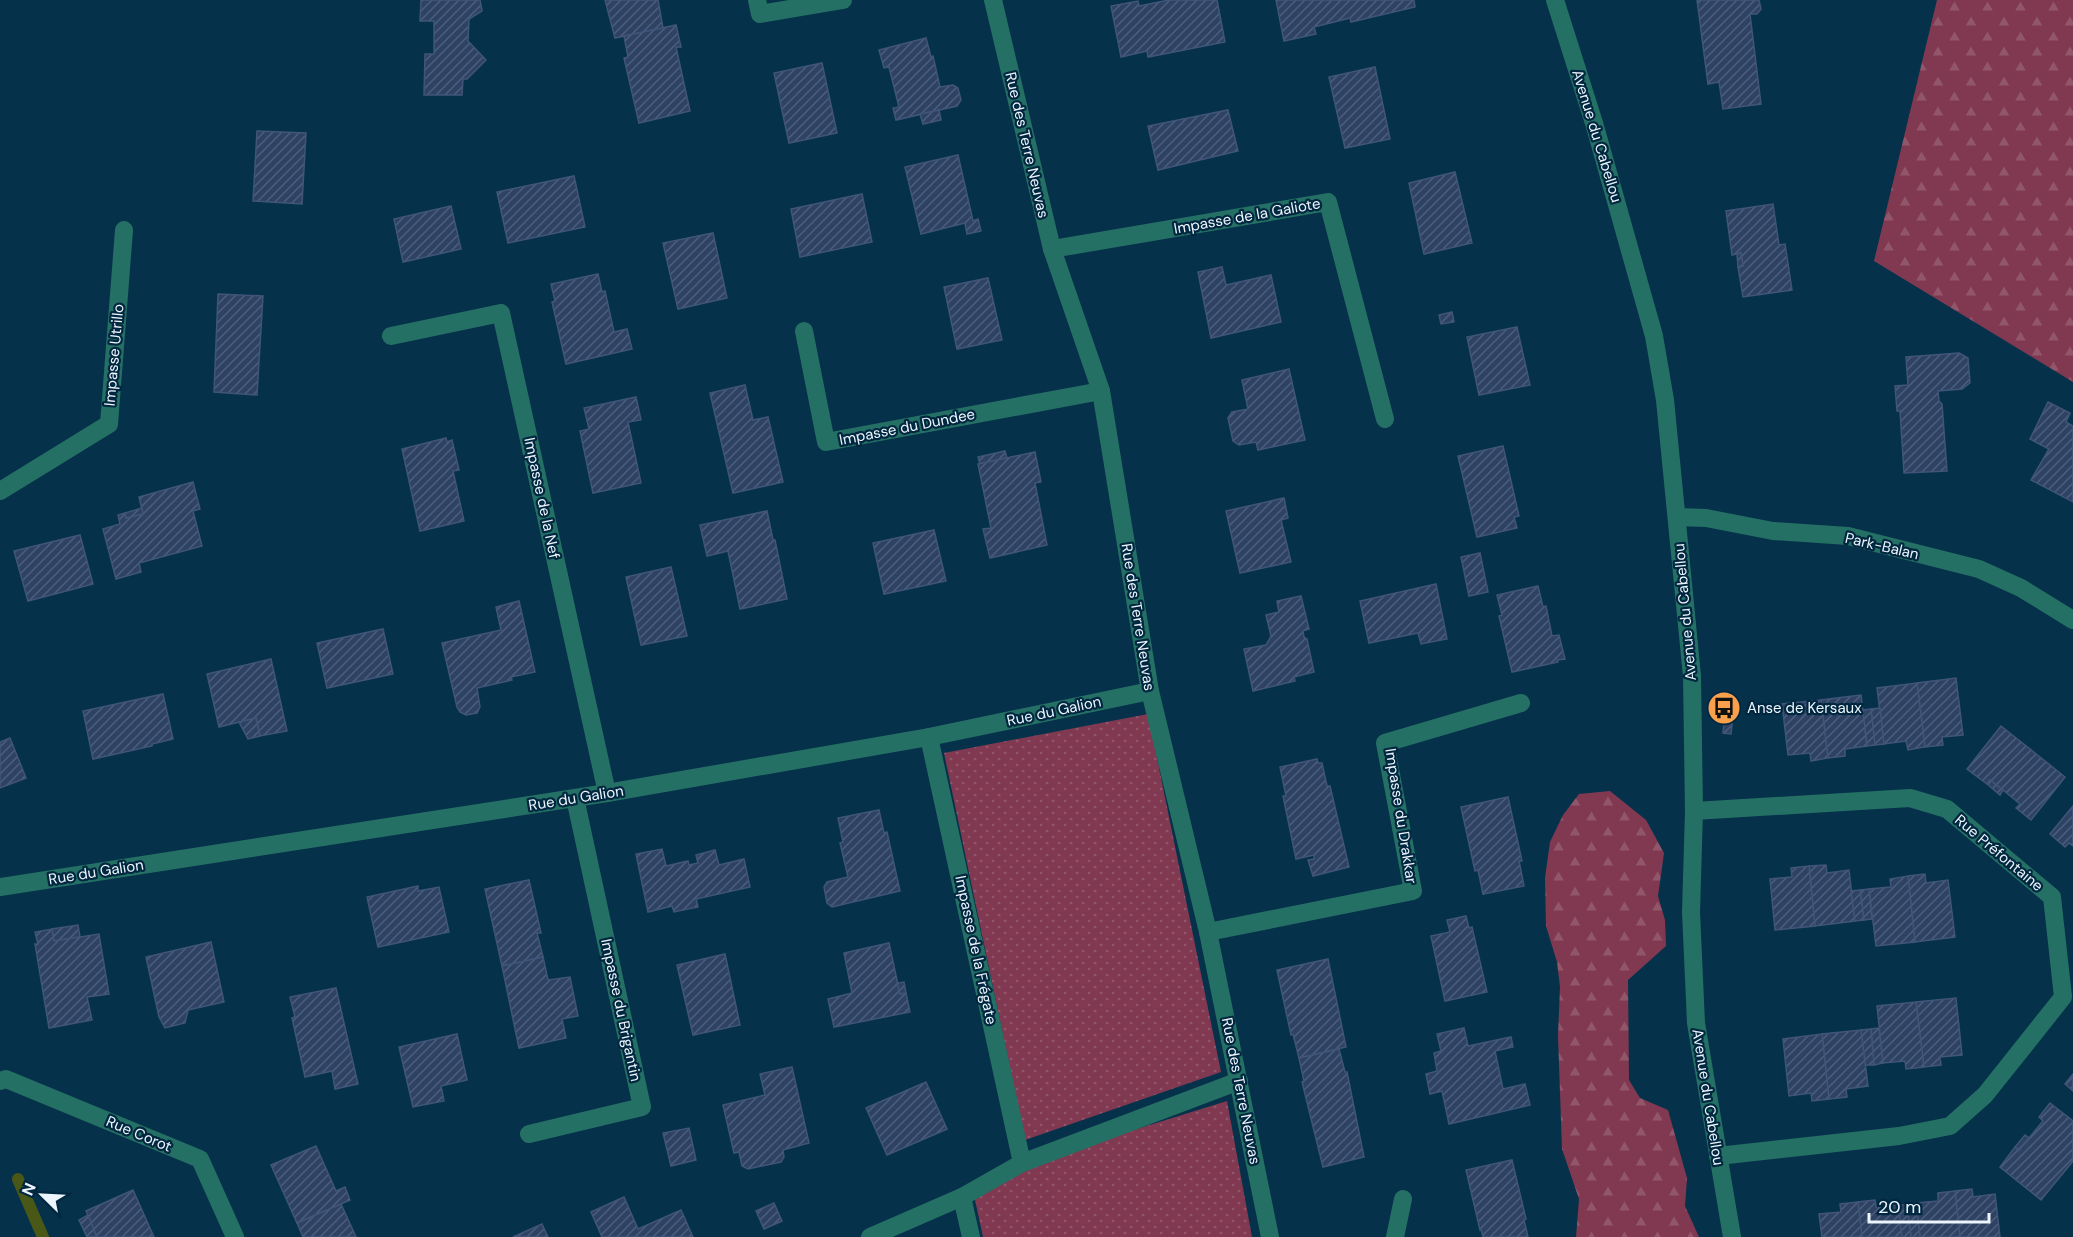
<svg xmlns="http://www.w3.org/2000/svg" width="2073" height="1237" font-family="'DM Sans',sans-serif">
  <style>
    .forest { fill: url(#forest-firs) }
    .park { fill: url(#park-dots) }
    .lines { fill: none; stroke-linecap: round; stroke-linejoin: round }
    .stream { stroke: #4a5817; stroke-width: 12 }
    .building { fill: url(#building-hatch); stroke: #405579; stroke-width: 1.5 }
    .street { stroke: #257064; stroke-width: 18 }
    .labels { text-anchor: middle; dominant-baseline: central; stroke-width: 4.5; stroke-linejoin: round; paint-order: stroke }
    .street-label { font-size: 15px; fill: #ecf5fc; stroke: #002740 }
    .poi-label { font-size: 15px; fill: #ecf5fc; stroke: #002740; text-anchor: start }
  </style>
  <defs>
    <pattern id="forest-firs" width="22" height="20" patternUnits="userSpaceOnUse" patternTransform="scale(1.5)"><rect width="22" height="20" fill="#803951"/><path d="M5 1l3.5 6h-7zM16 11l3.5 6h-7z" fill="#92566b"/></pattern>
    <pattern id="park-dots" width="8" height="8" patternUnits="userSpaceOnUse" patternTransform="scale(1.5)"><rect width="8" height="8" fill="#803951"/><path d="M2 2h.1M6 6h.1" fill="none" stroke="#92566b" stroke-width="1.8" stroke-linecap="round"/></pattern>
    <pattern id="building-hatch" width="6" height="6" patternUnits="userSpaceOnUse" patternTransform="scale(1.5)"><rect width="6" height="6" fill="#2e4264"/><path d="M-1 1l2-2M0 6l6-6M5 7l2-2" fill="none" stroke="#4c5e7b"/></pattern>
  </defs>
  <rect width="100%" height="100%" fill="#06314b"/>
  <g class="forest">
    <polygon points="1937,0 2073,0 2073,382 1874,261"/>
    <polygon points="1610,791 1646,820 1664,853 1658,896 1665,920 1666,946 1628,980 1629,1080 1640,1098 1668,1110 1687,1178 1685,1206 1699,1237 1576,1237 1579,1199 1562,1149 1558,1036 1560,987 1557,962 1546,926 1545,878 1550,842 1563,815 1579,794"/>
  </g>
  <g class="park">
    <polygon points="1148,714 1221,1072 1025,1140 944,753"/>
    <polygon points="1227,1101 1252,1237 983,1237 974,1195 1021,1165"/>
  </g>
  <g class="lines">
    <polyline class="stream" points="18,1179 43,1237"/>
  </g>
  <g class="building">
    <polygon points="421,0 480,0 482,11 469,19 468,41 486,60 467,79 463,79 462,95 424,95 425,54 434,54 434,21 420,21"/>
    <polygon points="605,0 658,0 663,28 615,38"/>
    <polygon points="1169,0 1217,0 1225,42 1148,57 1147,51 1121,57 1111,6 1138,1 1139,6"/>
    <polygon points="1276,0 1414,0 1415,7 1351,22 1350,18 1314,27 1316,34 1284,41"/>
    <polygon points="1697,0 1759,0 1761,9 1757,14 1750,14 1761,104 1723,109 1719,82 1708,84"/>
    <polygon points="676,25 681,47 676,47 690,111 639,123 624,58 628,57 624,36"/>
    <polygon points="926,38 931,57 933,56 940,87 953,85 958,88 961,100 957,106 896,120 893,108 899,107 889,67 884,68 879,50"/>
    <polygon points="822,63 837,133 789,143 774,73"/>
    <polygon points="1375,67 1390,139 1345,148 1329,77"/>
    <polygon points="939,110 941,120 923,124 920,114"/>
    <polygon points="1228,110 1238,151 1158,170 1148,126"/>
    <polygon points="257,131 306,133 302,204 253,201"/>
    <polygon points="958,155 973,221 978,219 981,231 967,234 965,223 921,234 905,167"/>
    <polygon points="1455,172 1472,243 1424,254 1409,183"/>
    <polygon points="574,176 585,227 508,243 497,192"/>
    <polygon points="862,194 872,242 800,257 791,209"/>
    <polygon points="1773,204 1779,245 1785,244 1792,290 1743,297 1738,267 1743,266 1741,253 1732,255 1726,211"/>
    <polygon points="451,206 461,249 403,262 394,219"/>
    <polygon points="713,233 727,298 678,309 663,243"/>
    <polygon points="1741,253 1743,266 1738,267 1737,254"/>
    <polygon points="1222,267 1226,285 1271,275 1281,322 1211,338 1198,272"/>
    <polygon points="598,274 602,292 605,291 614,332 627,329 632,349 566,364 552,302 555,301 551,284"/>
    <polygon points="988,278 1002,340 957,349 944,287"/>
    <polygon points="218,294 263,296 257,395 214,392"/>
    <polygon points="1452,312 1454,322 1441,324 1439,315"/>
    <polygon points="1517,327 1530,385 1479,395 1467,337"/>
    <polygon points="1959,353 1968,358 1970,383 1962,389 1938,391 1939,401 1942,404 1947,471 1904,473 1900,411 1897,411 1895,386 1908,385 1906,357"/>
    <polygon points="1289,369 1305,440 1258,450 1256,442 1239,445 1233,441 1228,418 1232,412 1248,409 1242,380"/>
    <polygon points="745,385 753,420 768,417 783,482 733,493 710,393"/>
    <polygon points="636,397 641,420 628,422 641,483 593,493 580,431 589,429 584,408"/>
    <polygon points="2048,402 2070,413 2066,422 2073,426 2073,502 2031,480 2049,449 2030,439"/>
    <polygon points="446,438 447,442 452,440 459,470 453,471 464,521 420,531 402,449"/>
    <polygon points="1503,446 1519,516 1514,517 1517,528 1477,537 1458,456"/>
    <polygon points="1005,451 1007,458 980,464 978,457"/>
    <polygon points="1035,452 1041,482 1035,483 1047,545 990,558 983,529 991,528 978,464"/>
    <polygon points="193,482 200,509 193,511 202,546 139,563 141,572 116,579 103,529 120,524 118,515 125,513 126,518 143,514 139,497"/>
    <polygon points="1284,498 1288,518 1281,520 1291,562 1240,573 1226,511"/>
    <polygon points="142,508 143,514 126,518 125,513"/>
    <polygon points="767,511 773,540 775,540 787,599 740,609 728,551 707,556 700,525"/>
    <polygon points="934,530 946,581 884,594 873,543"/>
    <polygon points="80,535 93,584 28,601 14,551"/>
    <polygon points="1480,553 1488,592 1469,596 1461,557"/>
    <polygon points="671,567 687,636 641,645 626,577"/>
    <polygon points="1436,584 1447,639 1421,644 1418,633 1369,643 1360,601"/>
    <polygon points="1538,586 1543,607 1546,606 1552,636 1559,635 1565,659 1557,660 1558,662 1512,672 1499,616 1502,615 1497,595"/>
    <polygon points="1301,596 1309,629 1303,631 1304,637 1307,639 1314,672 1294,677 1295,681 1253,691 1244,649 1266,645 1271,636 1266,615 1279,612 1277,601"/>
    <polygon points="519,601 535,672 511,677 512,680 477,688 480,707 477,713 466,715 460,712 457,707 442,643 501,630 496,607"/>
    <polygon points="383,629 393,674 327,688 317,643"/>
    <polygon points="271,659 287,731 260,736 256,718 219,727 207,674"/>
    <polygon points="1956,678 1963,735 1942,737 1943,745 1925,747 1917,683"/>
    <polygon points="1917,683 1925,747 1908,750 1906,741 1884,744 1877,688"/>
    <polygon points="163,694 173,739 152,744 152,746 93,759 83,711"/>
    <polygon points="1861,695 1867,746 1845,749 1845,756 1828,758 1821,700"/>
    <polygon points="1821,700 1828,758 1811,761 1810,753 1788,755 1782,704"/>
    <polygon points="1880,708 1884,744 1875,745 1871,709"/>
    <polygon points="1871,709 1875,745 1867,746 1863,710"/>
    <polygon points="1725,713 1733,714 1731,734 1723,733"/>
    <polygon points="256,718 260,736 248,739 239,722"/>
    <polygon points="2001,726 2065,777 2031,820 2016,808 2020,804 2003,790 1990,780 1987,784 1967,769"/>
    <polygon points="10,738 26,778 0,788 0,742"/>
    <polygon points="1317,759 1318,763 1322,763 1327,786 1330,786 1349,867 1313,876 1308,860 1314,859 1314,855 1296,859 1283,796 1286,796 1280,767"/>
    <polygon points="1990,780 2003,790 2000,795 1987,784"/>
    <polygon points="1508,797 1522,861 1519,861 1524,886 1483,894 1478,870 1475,871 1461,807"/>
    <polygon points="2073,806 2073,846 2069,843 2065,847 2050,834"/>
    <polygon points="879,810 884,833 887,832 900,891 832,907 827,903 824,887 827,882 848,877 840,843 843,842 838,818"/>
    <polygon points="662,849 666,866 688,861 689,865 698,863 696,855 715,850 719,865 744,859 750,887 696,899 698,907 674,912 672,906 648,912 636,854"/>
    <polygon points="1826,865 1827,873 1849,870 1855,921 1815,926 1809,866"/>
    <polygon points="1809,866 1815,926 1775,930 1770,879 1792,877 1791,868"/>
    <polygon points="1925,874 1926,883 1948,880 1955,937 1915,942 1908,876"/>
    <polygon points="1908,876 1915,942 1876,946 1869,889 1891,887 1890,879"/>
    <polygon points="529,880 541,933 537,933 543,957 502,966 485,889"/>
    <polygon points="418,886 418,891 439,887 449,932 378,947 367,897"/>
    <polygon points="1869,889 1872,919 1864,920 1860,890"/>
    <polygon points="1860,890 1864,920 1855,921 1851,891"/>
    <polygon points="1466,916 1469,928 1472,927 1487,992 1445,1001 1431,936 1450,932 1447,920"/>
    <polygon points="78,925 80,937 54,941 52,929"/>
    <polygon points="52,929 54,941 99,934 109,994 87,997 92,1020 49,1028 35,944 38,944 35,932"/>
    <polygon points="211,942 224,1002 188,1010 185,1023 165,1028 159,1017 146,957"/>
    <polygon points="889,943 900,994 906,993 910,1012 834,1027 828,999 852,993 844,953"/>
    <polygon points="725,954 740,1025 693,1035 677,965"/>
    <polygon points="543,957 548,980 570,977 578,1016 562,1019 566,1038 519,1048 502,966"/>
    <polygon points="1328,959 1346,1047 1299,1058 1293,1034 1291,1035 1277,970"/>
    <polygon points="904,982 906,993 900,994 897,983"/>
    <polygon points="336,988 358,1084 335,1089 332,1071 305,1077 292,1018 295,1017 290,997"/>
    <polygon points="1956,998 1962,1055 1940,1057 1941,1065 1924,1067 1916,1002"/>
    <polygon points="1916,1002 1924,1067 1906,1069 1905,1061 1883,1063 1877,1006"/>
    <polygon points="1464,1028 1468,1046 1511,1037 1513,1047 1495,1051 1503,1089 1525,1084 1530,1105 1449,1124 1442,1091 1430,1094 1426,1074 1437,1071 1434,1053 1441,1051 1437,1034"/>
    <polygon points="1879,1028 1883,1063 1874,1065 1871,1029"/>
    <polygon points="1871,1029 1874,1065 1865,1065 1861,1030"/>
    <polygon points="1861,1030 1868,1086 1846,1089 1847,1097 1829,1099 1822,1034"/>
    <polygon points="457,1034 467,1080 441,1086 444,1101 413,1107 399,1047"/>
    <polygon points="1822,1034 1829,1099 1812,1101 1811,1093 1789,1096 1783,1039"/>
    <polygon points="1339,1049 1345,1072 1347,1072 1364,1157 1323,1167 1302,1082 1304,1081 1299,1058"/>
    <polygon points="792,1067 809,1143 783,1150 784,1157 781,1162 748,1169 742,1166 739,1152 734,1153 723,1105 765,1095 760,1074"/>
    <polygon points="2073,1074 2073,1091 2065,1084"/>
    <polygon points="926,1082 947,1129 887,1155 866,1108"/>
    <polygon points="2050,1103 2073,1121 2073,1161 2041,1200 2000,1167 2015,1147 2019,1150 2043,1121 2039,1117"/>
    <polygon points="689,1128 696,1160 671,1166 663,1133"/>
    <polygon points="2025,1135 2029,1138 2019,1150 2015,1147"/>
    <polygon points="316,1146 336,1191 345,1187 350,1200 297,1223 271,1165"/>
    <polygon points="1512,1160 1526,1219 1524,1220 1528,1237 1483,1237 1481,1229 1480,1230 1466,1170"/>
    <polygon points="1972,1189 1973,1197 1995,1194 2000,1237 1960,1237 1955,1191"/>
    <polygon points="133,1190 154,1237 97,1237 86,1211"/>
    <polygon points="1955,1191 1960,1237 1920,1237 1916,1203 1938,1201 1938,1193"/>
    <polygon points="624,1197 638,1229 681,1210 693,1237 602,1237 591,1212"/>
    <polygon points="1875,1200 1876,1207 1898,1205 1902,1237 1862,1237 1858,1202"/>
    <polygon points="1858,1202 1862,1237 1822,1237 1819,1214 1841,1212 1840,1204"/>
    <polygon points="774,1203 782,1221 764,1229 756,1211"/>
    <polygon points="1916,1203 1920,1237 1911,1237 1907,1205"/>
    <polygon points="341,1204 356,1237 303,1237 297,1223"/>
    <polygon points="1898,1205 1907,1205 1911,1237 1902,1237"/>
    <polygon points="88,1215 97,1237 87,1237 79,1220"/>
    <polygon points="542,1224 548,1237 513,1237"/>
  </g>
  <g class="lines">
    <g class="street">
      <polyline points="757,0 760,14 843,0"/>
      <polyline points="993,0 1052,249 1101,391 1150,691 1208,932 1270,1237"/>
      <polyline points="1555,0 1594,123 1654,336 1665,400 1692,676 1694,811 1691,912 1696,1023 1732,1237"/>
      <polyline points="1052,249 1328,202 1385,419"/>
      <polyline points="804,331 826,442 1101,391"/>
      <polyline points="391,336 501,313 607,793"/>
      <polyline points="0,491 109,424 124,230"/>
      <polyline points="1677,517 1706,518 1773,531 1848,536 1979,569 2021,588 2073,620"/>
      <polyline points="929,737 1022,1163"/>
      <polyline points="1694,811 1910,798 1947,809 2052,897 2063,997 1985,1095 1950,1126 1899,1136 1718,1156"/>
      <polyline points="0,887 607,793 929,737 1150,691"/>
      <polyline points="1208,932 1413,891 1385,743 1521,703"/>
      <polyline points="0,1081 6,1079 200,1159 235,1237"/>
      <polyline points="529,1134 642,1107 575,798"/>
      <polyline points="962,1197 971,1237"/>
      <polyline points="870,1237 962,1197 1022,1163 1239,1081"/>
      <polyline points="1395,1237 1403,1199"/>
    </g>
  </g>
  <defs>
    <g id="bus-disc" transform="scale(1.725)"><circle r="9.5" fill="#f9a04d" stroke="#002740"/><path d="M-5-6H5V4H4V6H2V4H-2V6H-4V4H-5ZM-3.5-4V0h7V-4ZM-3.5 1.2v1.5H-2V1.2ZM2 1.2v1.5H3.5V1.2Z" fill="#111"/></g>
  </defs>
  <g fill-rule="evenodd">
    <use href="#bus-disc" x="1724" y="708"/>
  </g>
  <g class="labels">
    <g class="street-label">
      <text transform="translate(1597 136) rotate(73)">Avenue du Cabellou</text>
      <text transform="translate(1027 145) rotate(77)">Rue des Terre Neuvas</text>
      <text transform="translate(1247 216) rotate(-10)">Impasse de la Galiote</text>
      <text transform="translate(114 355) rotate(-85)">Impasse Utrillo</text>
      <text transform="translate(907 427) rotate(-11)">Impasse du Dundee</text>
      <text transform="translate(542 498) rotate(78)">Impasse de la Nef</text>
      <text transform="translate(1882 546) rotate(13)">Park-Balan</text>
      <text transform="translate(1685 612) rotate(-95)">Avenue du Cabellou</text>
      <text transform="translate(1138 617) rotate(81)">Rue des Terre Neuvas</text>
      <text transform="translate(1054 711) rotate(-12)">Rue du Galion</text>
      <text transform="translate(576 798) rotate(-9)">Rue du Galion</text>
      <text transform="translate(1401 816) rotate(81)">Impasse du Drakkar</text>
      <text transform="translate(1999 853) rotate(40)">Rue Préfontaine</text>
      <text transform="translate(96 872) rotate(-9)">Rue du Galion</text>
      <text transform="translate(976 950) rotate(78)">Impasse de la Frégate</text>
      <text transform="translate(621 1010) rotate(78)">Impasse du Brigantin</text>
      <text transform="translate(1241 1091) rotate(79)">Rue des Terre Neuvas</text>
      <text transform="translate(1708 1097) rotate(81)">Avenue du Cabellou</text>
      <text transform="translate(139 1134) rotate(23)">Rue Corot</text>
    </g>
    <g class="poi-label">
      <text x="1747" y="708">Anse de Kersaux</text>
    </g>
  </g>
  <g transform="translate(42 1195) rotate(294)" stroke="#002740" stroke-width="4.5" paint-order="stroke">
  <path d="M0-4.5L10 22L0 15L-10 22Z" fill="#ecf5fc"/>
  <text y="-9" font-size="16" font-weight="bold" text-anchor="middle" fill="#ecf5fc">N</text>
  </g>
  <path d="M1869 1213v9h120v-9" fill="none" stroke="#ecf5fc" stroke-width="3"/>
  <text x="1878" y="1213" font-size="18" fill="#ecf5fc" stroke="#002740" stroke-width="4.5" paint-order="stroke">20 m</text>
</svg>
